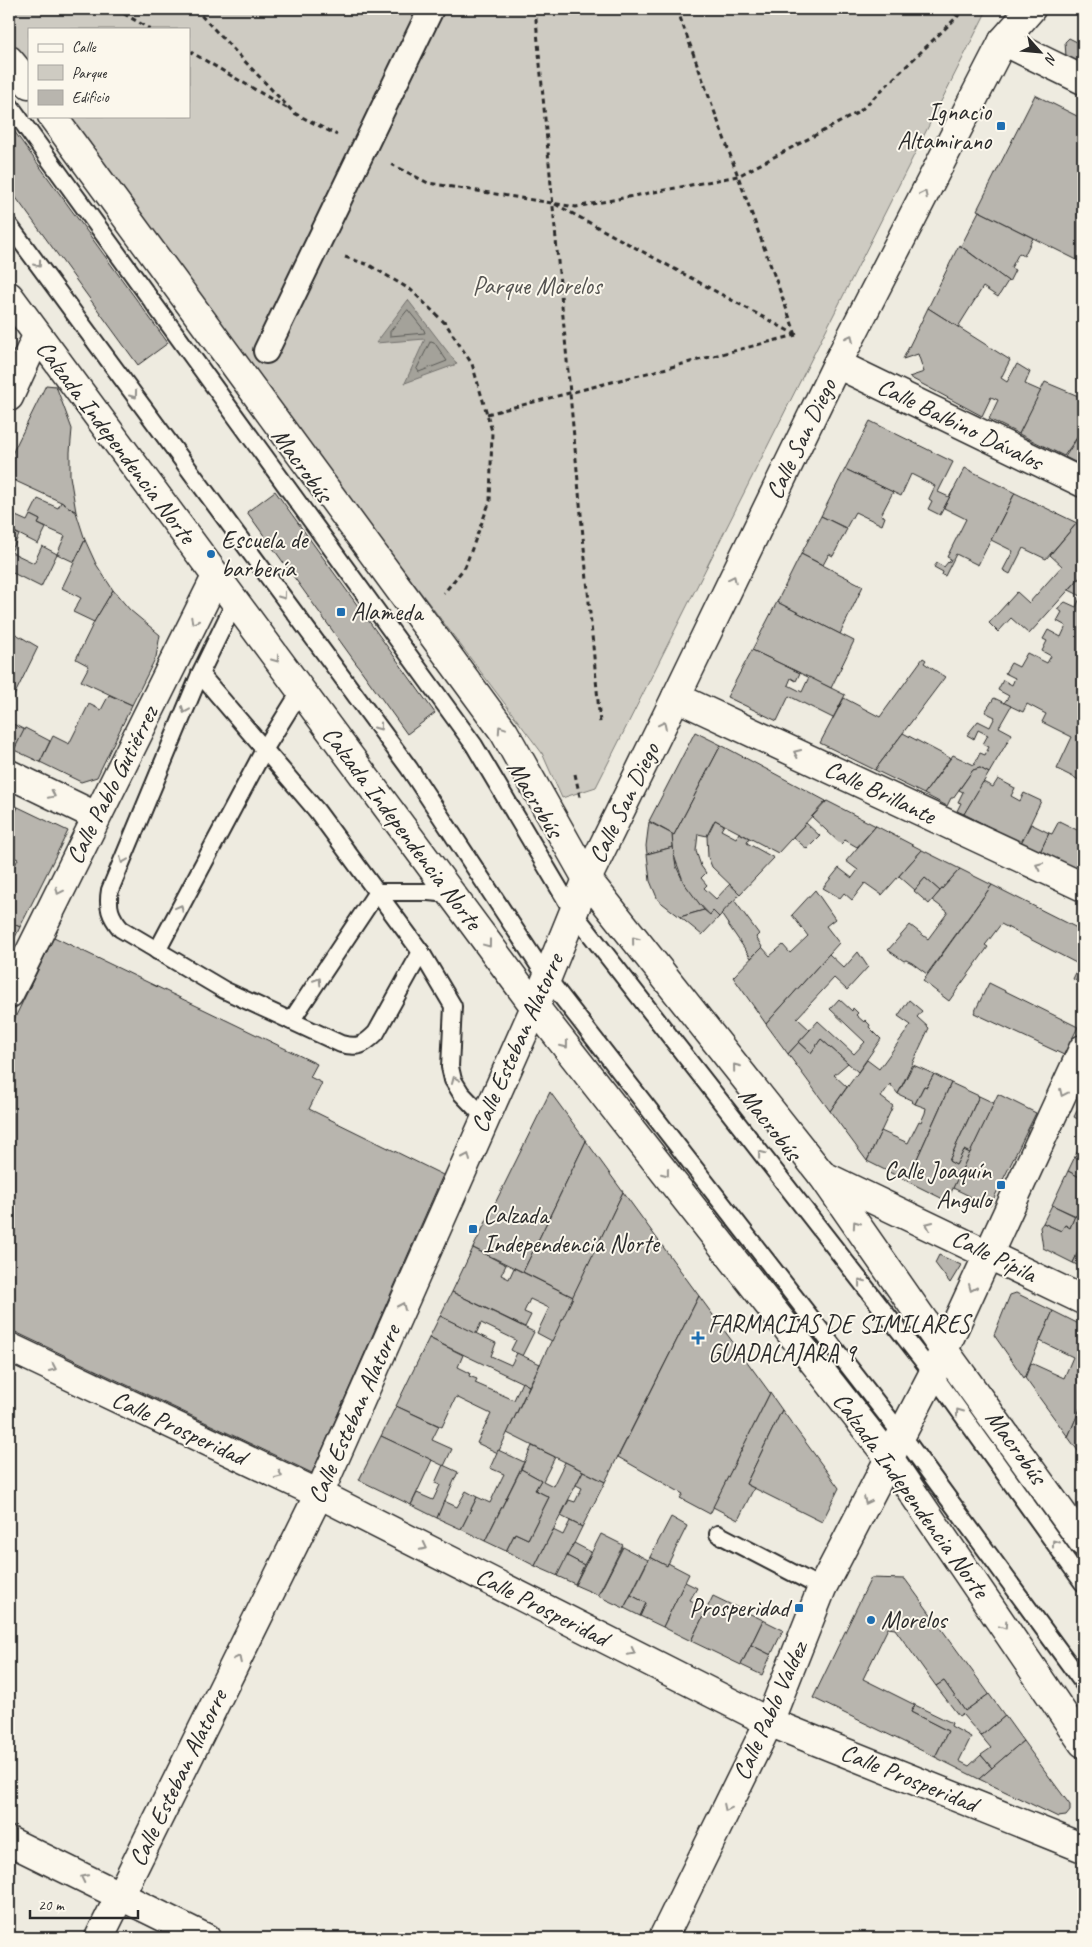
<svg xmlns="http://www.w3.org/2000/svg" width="1092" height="1947" font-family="Caveat,sans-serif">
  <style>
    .green { fill: #cecbc2; stroke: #7c7b76 }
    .water { fill: #a4a29a; stroke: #74726e }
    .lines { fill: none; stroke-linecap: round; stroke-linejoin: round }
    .shore { stroke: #5b5b57; stroke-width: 1 }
    .building { fill: #b8b5ae; stroke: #2b2b2b }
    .service-casing { stroke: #2b2b2b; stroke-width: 20 }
    .pedestrian-casing { stroke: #2b2b2b; stroke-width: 28 }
    .minor-casing { stroke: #2b2b2b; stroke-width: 31 }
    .primary-casing { stroke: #2b2b2b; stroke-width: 31 }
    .path { stroke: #2b2b2b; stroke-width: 3; stroke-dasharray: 5 4; stroke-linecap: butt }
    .service { stroke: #fbf7ec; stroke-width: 16 }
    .pedestrian { stroke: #fbf7ec; stroke-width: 24 }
    .minor { stroke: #fbf7ec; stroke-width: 28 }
    .primary { stroke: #fbf7ec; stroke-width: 28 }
    .oneway { stroke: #93918c }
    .poi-dot { fill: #1f6fb2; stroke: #fbf7ec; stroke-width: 2 }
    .labels { text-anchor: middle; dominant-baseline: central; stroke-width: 4; stroke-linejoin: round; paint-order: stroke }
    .poi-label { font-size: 25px; fill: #2b2b2b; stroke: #fbf7ec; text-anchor: start }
    .park-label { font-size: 25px; fill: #545351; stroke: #fbf7ec }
    .street-label { font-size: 25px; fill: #2b2b2b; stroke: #fbf7ec }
  </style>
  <rect width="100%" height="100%" fill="#eeebe0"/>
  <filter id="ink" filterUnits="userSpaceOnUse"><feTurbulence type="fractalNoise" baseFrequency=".02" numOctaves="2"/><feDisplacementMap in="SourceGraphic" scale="10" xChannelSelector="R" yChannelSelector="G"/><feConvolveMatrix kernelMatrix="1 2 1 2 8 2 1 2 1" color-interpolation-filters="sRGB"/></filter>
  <g filter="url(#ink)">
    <polygon class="green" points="9,9 989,9 985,14 596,787 562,798 542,753 61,116 189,116 189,29 29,29 29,73 9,47"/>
    <polygon class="water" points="408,300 457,364 405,383 425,339 376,343"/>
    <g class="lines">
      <g class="shore">
        <polygon points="408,310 424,330 425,333 390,336 390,332"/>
        <polygon points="431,341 434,342 447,361 419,372 417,369"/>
      </g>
    </g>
    <g class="building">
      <polygon points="1069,38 1083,45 1083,66 1066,57 1065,42"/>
      <polygon points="1035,95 1083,119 1083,263 977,210"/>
      <polygon points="9,124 168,343 138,365 9,188"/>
      <polygon points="979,211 1033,238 1024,256 1019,253 1011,268 1015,270 1009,282 961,246"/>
      <polygon points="959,245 1008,281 998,297 983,287 958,327 928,308"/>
      <polygon points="928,308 1010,360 1001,378 1007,382 1017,364 1030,372 1025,384 1041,391 1019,434 989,419 998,400 991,397 982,416 909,377 924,372 918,354 903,359"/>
      <polygon points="1045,382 1083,398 1083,429 1064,456 1019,434"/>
      <polygon points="46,385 56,386 72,429 70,452 70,476 76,512 61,502 9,478 9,460"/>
      <polygon points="870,421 953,462 938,492 949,497 954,489 940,515 928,509 932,501 929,499 935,486 911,474 901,496 845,469"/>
      <polygon points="1083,429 1083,466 1065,457"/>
      <polygon points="965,468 1015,493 978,565 956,554 945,576 942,575 943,572 934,567 937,563 944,567 948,562 949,563 951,559 947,557 966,519 944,508"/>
      <polygon points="845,469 893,492 881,515 885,517 882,525 855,512 846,528 821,516"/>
      <polygon points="275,491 435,713 407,734 247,512"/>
      <polygon points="1015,493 1077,523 1046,559 1023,548 1010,574 1003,570 1013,551 991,540"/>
      <polygon points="38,499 58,508 61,502 76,512 85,540 74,562 57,554 65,536 38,524 40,520 30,515"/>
      <polygon points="9,513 27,521 30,515 40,520 38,524 46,528 38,544 9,529"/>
      <polygon points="821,516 847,529 833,556 829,554 823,565 801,554"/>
      <polygon points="1077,523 1083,526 1083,574 1029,634 1011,618 998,632 989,623 1017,592 1029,603 1062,566 1050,555"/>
      <polygon points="9,529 19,535 11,552 34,563 42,546 57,554 41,587 9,571"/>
      <polygon points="85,540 96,564 113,590 94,622 73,612 81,598 62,588"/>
      <polygon points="801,554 863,586 840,634 777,602"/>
      <polygon points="1083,574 1083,692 1078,702 1083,705 1083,782 1057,769 1072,737 1042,722 1046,714 1027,704 1023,712 1004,703 1009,696 998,690 1003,680 1012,685 1015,678 1005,673 1011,663 1019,667 1027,653 1047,663 1051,656 1042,651 1047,641 1043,639 1048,630 1061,637 1066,626 1057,621 1062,612 1057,609 1065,602 1076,607 1081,596 1069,590"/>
      <polygon points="113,590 130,610 160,635 156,657 132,705 81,681 89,666 76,659 94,622"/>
      <polygon points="777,602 854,641 831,688 752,650"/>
      <polygon points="9,630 38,647 9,706"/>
      <polygon points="752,650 800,673 796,681 791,678 788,685 802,692 809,677 845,695 833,718 789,696 777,721 727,697"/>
      <polygon points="923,658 926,660 924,663 945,677 875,770 820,743 844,698 880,717"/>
      <polygon points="109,695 132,705 97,777 81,782 40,762 53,736 69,744 89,704 101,710"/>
      <polygon points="994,698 1011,706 999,727 1012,734 989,773 980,768 973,770 953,798 951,798 947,806 924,794 953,755 974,765 980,753 985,755 989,747 983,744 988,735 978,730 974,739 967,735 978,721 990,727 995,717 985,712"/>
      <polygon points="9,722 25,730 14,750 9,747"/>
      <polygon points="25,728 50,741 40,762 14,750"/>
      <polygon points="695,732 721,745 674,835 649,821"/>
      <polygon points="903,733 950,758 924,794 875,770"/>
      <polygon points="721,745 826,801 778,853 715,820 707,836 698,834 696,851 701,866 706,873 701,878 707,885 704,888 716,899 730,884 740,894 719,917 713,911 710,915 695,899 684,883 674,856 672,836 672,834 674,835"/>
      <polygon points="980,768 989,773 964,814 957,811 961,803 958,802 963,792 959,790 973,770"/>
      <polygon points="998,779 1015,788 1011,796 1020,801 1024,793 1041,801 1021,843 964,814 983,782 993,787"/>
      <polygon points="827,801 876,826 857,847 845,840 841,844 812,817"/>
      <polygon points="9,803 18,807 9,825"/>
      <polygon points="18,807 68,831 20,927 9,922 9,877 18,859 9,855 9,825"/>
      <polygon points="715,820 724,825 721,830 736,838 739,833 749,838 747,843 774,858 740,894 712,867 708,857 707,836"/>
      <polygon points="1059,821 1083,833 1083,874 1040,852 1049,833 1052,834"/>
      <polygon points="649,822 672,834 673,847 647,854 646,846"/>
      <polygon points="806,823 820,836 807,849 793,837"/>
      <polygon points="1031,824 1049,833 1040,852 1021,843"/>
      <polygon points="876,826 922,850 882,895 865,883 852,900 844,893 840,898 823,888 839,868 852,878 858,870 846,861"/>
      <polygon points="673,847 676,866 684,883 704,910 680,917 658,900 650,881 647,854"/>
      <polygon points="922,850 960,869 940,891 925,878 915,890 899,876"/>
      <polygon points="960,869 992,885 927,974 912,963 906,960 904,961 888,950 910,925 928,939 948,912 932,900"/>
      <polygon points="925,878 940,891 929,904 914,891"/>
      <polygon points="992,885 1083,931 1083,958 1080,965 1001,924 986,944 985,945 988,947 949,1001 923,981"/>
      <polygon points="815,890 835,919 826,926 839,943 766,1024 733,977 762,947 770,956 783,945 790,953 808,936 792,915"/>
      <polygon points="734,900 759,934 756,937 762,947 751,958 721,914"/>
      <polygon points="704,910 710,915 713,911 719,917 702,935 680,917"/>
      <polygon points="9,922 20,927 9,950"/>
      <polygon points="54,937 317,1064 310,1077 322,1083 309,1109 443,1175 312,1473 9,1329 9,1030"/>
      <polygon points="858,952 868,967 847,990 834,978 797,1018 810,1030 788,1054 766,1024 829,954 844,968"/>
      <polygon points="1083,958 1083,984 1073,979"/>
      <polygon points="989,983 1078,1027 1064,1055 974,1013"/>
      <polygon points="839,999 852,1011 853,1008 858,1013 856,1015 864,1022 865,1020 870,1025 869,1027 881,1039 858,1072 821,1039 811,1053 799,1042 818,1021 854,1054 865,1042 830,1009"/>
      <polygon points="909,1000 922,1011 917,1017 929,1028 898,1094 890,1084 881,1097 893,1106 867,1161 830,1111 867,1060 879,1069 911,1025 898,1016"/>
      <polygon points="821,1039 848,1063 834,1075 847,1087 830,1111 788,1054 799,1042 811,1053"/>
      <polygon points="913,1065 934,1074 927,1087 924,1086 915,1104 912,1102 913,1101 898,1094"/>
      <polygon points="934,1074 951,1083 907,1181 867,1161 881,1131 908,1143 919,1121 921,1122 925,1113 926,1108 915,1104 924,1086 927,1087"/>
      <polygon points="951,1083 979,1096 949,1161 956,1165 964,1150 970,1153 947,1201 907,1181"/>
      <polygon points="550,1092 586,1141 523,1272 473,1248"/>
      <polygon points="998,1094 1036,1113 990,1206 953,1188"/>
      <polygon points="979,1096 994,1103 970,1153 964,1150 956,1165 949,1161"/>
      <polygon points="1083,1098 1083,1122 1074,1117"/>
      <polygon points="1083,1140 1083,1179 1068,1171"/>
      <polygon points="586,1141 623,1192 573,1297 523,1272"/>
      <polygon points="1068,1171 1083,1179 1083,1219 1052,1205"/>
      <polygon points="623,1192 699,1296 605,1482 507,1433"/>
      <polygon points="1052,1205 1075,1216 1070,1228 1065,1225 1061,1231 1043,1223"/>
      <polygon points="1075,1216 1083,1219 1083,1241 1073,1263 1043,1248 1040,1227 1043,1223 1061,1231 1065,1225 1070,1228"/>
      <polygon points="1083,1241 1083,1268 1073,1263"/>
      <polygon points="473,1248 506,1265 501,1275 509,1279 514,1268 573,1297 552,1341 537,1333 549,1308 530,1299 524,1312 531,1315 525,1327 452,1292"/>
      <polygon points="939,1255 961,1265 950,1283 935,1263"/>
      <polygon points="452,1292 534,1332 522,1356 511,1350 516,1340 481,1323 476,1334 440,1316"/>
      <polygon points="1016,1293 1053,1311 1024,1378 994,1335 1010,1295"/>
      <polygon points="699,1296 770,1393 710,1514 680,1498 683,1494 618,1457"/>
      <polygon points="1053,1311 1083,1326 1083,1402 1068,1437 1025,1378 1031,1363 1064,1378 1073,1357 1040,1341"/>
      <polygon points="440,1316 496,1343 491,1356 511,1365 517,1353 540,1364 529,1386 429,1338"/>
      <polygon points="429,1338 463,1355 458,1367 470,1373 469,1376 477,1379 475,1383 514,1400 522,1382 529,1386 498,1453 477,1443 491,1414 456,1397 442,1427 396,1406"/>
      <polygon points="770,1393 782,1410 746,1484 754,1488 738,1520 713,1507"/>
      <polygon points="1083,1402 1083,1458 1068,1437"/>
      <polygon points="396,1406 439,1426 432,1440 452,1449 444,1466 381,1436"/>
      <polygon points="782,1410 839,1488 822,1522 746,1484"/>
      <polygon points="381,1436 432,1460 411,1505 359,1480"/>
      <polygon points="532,1446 555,1457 543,1481 553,1486 565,1462 583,1471 535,1566 506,1551 515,1533 528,1539 549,1497 535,1490 541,1480 521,1469"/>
      <polygon points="498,1450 524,1462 485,1541 461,1529 477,1497 490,1503 501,1480 504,1474 490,1468"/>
      <polygon points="443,1465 458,1472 437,1518 411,1505 417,1493 433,1500 440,1485 435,1483"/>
      <polygon points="521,1469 541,1480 535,1490 549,1497 528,1539 515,1533 506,1551 485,1541"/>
      <polygon points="583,1471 605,1482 582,1527 561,1516 569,1500 575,1502 582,1488 576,1485"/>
      <polygon points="466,1491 477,1497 461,1529 437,1518 444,1501 457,1507"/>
      <polygon points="671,1517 687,1526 667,1566 650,1557"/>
      <polygon points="570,1521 582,1527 558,1576 535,1566 553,1530 563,1535"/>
      <polygon points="601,1534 623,1545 598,1595 575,1585"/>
      <polygon points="574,1543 591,1552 584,1565 567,1556"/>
      <polygon points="623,1547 648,1560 624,1608 598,1596"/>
      <polygon points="567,1556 584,1565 575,1584 557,1576"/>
      <polygon points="650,1557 667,1566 668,1563 689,1574 663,1627 640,1616 646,1603 631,1595"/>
      <polygon points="871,1578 905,1579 989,1694 965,1711 944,1681 936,1686 895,1629 888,1628 863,1679 915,1705 911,1712 948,1731 935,1757 813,1698"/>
      <polygon points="685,1582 697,1588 690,1600 707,1608 691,1641 663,1627"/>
      <polygon points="631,1595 646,1603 640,1616 624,1608"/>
      <polygon points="713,1596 763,1620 741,1665 691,1641"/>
      <polygon points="763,1620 783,1630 771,1655 751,1645"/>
      <polygon points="751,1645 771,1655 762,1675 741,1665"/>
      <polygon points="944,1681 965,1711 989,1694 1005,1716 981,1736 962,1714 959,1716 936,1686"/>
      <polygon points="915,1705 952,1723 951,1726 971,1737 959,1761 969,1766 981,1755 992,1768 979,1779 935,1757 948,1731 911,1712"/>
      <polygon points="1005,1716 1023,1741 992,1768 981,1755 991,1748 981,1736"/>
      <polygon points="1023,1741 1070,1805 1070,1811 1066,1816 1058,1817 979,1779"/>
    </g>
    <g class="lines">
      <g class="service-casing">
        <g id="service">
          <polyline points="9,104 474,745 573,912 933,1374 1083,1583"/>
          <polyline points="9,225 409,768 547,978 902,1435 1083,1683"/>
          <path d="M235,602L200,674L110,890C107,907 110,916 121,929L224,990L341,1044C358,1048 363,1046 376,1033L421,952"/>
          <polyline points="200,674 317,811 421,952 453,1006 450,1067 453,1080 461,1093 485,1118"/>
          <polyline points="157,951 264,750 300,692"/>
          <polyline points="291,1021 377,892 428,892 450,894"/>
          <polyline points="718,1534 822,1588"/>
        </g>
      </g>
      <g class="pedestrian-casing">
        <polyline id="pedestrian" points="266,351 431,9"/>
      </g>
      <g class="minor-casing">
        <g id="minor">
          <polyline points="1003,41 1083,80"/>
          <polyline points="837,364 1083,483"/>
          <polyline points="9,397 37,336"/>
          <polyline points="676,697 1083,887"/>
          <polyline points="9,774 96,816"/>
          <polyline points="9,994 216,577"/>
          <polyline points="822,1175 1083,1300"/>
          <polyline points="9,1347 319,1494 769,1722 1083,1848"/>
          <polyline points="9,1841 206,1938"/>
          <polyline points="99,1938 319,1494 535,1007 587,879 676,697 837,364 1003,41 1031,9"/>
          <polyline points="663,1938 769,1722 822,1588 933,1374 1083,1049"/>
        </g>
      </g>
      <g class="primary-casing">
        <g id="primary">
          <polyline points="9,60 29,84"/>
          <polyline points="52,116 504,732 587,879 822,1175 944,1350 1083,1542"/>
          <polyline points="9,296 535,1007 889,1458 1083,1743"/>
        </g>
      </g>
      <g class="path">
        <polyline points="116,9 150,29"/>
        <polyline points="195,9 294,113 337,135"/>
        <polyline points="535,9 600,723"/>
        <polyline points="677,9 796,335"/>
        <polyline points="948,9 958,16"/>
        <polyline points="189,51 290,110"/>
        <polyline points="391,164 428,183 576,207 738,176 859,112 958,16 962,9"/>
        <polyline points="555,204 796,335"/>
        <polyline points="345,257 369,265 411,290 446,324 472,364 487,414 492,431 490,501 465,567 444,593"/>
        <polyline points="487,414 796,335"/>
        <polyline points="575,774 580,797"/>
      </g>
      <use href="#service" class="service"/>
      <use href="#pedestrian" class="pedestrian"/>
      <use href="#minor" class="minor"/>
      <use href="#primary" class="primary"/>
    </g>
    <defs><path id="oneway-chevron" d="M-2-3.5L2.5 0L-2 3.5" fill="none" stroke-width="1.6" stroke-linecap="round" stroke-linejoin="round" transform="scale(1.25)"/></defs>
    <g class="oneway">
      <use href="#oneway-chevron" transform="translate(924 194) rotate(-63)"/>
      <use href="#oneway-chevron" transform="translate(38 264) rotate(54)"/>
      <use href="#oneway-chevron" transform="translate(850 338) rotate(-63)"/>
      <use href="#oneway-chevron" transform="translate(134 395) rotate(54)"/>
      <use href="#oneway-chevron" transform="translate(733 579) rotate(-64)"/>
      <use href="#oneway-chevron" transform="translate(283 596) rotate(54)"/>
      <use href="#oneway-chevron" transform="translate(194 621) rotate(117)"/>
      <use href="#oneway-chevron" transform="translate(276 659) rotate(54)"/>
      <use href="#oneway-chevron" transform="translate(185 710) rotate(113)"/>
      <use href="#oneway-chevron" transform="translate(663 725) rotate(-64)"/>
      <use href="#oneway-chevron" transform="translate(379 727) rotate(54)"/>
      <use href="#oneway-chevron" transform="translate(501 729) rotate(-124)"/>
      <use href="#oneway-chevron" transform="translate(797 753) rotate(-155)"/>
      <use href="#oneway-chevron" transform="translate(52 795) rotate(26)"/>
      <use href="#oneway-chevron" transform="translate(123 860) rotate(113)"/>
      <use href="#oneway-chevron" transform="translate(1039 866) rotate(-155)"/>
      <use href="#oneway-chevron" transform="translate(59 891) rotate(116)"/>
      <use href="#oneway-chevron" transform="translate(180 908) rotate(-62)"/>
      <use href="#oneway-chevron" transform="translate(635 940) rotate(-129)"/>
      <use href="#oneway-chevron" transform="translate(488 944) rotate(53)"/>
      <use href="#oneway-chevron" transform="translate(318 981) rotate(-57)"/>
      <use href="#oneway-chevron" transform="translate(565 1045) rotate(52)"/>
      <use href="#oneway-chevron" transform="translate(736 1067) rotate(-129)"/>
      <use href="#oneway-chevron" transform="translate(455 1080) rotate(-113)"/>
      <use href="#oneway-chevron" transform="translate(1063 1093) rotate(115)"/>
      <use href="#oneway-chevron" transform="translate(761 1154) rotate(-128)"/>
      <use href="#oneway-chevron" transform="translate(467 1157) rotate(-66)"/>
      <use href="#oneway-chevron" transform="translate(666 1173) rotate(52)"/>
      <use href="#oneway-chevron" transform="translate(856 1224) rotate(-125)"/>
      <use href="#oneway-chevron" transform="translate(929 1225) rotate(-155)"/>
      <use href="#oneway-chevron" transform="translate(861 1282) rotate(-128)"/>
      <use href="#oneway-chevron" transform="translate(972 1288) rotate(114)"/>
      <use href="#oneway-chevron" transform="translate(402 1306) rotate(-66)"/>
      <use href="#oneway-chevron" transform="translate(53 1368) rotate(25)"/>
      <use href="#oneway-chevron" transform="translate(959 1412) rotate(-126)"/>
      <use href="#oneway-chevron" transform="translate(279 1475) rotate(25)"/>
      <use href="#oneway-chevron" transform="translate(867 1501) rotate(117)"/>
      <use href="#oneway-chevron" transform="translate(1055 1543) rotate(-126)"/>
      <use href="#oneway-chevron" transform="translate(424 1547) rotate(27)"/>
      <use href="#oneway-chevron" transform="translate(1004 1626) rotate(56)"/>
      <use href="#oneway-chevron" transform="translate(632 1652) rotate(27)"/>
      <use href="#oneway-chevron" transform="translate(238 1659) rotate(-64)"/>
      <use href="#oneway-chevron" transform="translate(727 1808) rotate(116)"/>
      <use href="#oneway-chevron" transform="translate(84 1878) rotate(-154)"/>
    </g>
  </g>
  <g class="poi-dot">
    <rect x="996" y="121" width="10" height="10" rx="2.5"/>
    <circle cx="211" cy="554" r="5"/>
    <rect x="336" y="607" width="10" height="10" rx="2.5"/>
    <rect x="996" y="1180" width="10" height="10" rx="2.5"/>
    <rect x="468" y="1224" width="10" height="10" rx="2.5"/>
    <path d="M695.5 1330.5h5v5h5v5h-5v5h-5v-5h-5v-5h5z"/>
    <rect x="794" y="1603" width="10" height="10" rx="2.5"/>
    <circle cx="871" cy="1620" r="5"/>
  </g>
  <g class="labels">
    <g class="poi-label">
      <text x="991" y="112" text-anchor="end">Ignacio<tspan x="991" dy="29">Altamirano</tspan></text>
      <text x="221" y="540">Escuela de<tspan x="221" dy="29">barbería</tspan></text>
      <text x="351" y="612">Alameda</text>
      <text x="991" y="1171" text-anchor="end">Calle Joaquín<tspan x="991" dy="29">Angulo</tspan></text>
      <text x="483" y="1215">Calzada<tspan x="483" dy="29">Independencia Norte</tspan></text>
      <text x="708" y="1324">FARMACIAS DE SIMILARES<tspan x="708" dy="29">GUADALAJARA 9</tspan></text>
      <text x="789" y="1608" text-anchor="end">Prosperidad</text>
      <text x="881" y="1620">Morelos</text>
    </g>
    <g class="park-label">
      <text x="537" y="286">Parque Morelos</text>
    </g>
    <g class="street-label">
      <text transform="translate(960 424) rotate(26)">Calle Balbino Dávalos</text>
      <text transform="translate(801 439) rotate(-64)">Calle San Diego</text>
      <text transform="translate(116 442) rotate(53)">Calzada Independencia Norte</text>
      <text transform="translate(302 465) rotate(54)">Macrobús</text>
      <text transform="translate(112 785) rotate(-63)">Calle Pablo Gutiérrez</text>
      <text transform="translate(880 792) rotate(25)">Calle Brillante</text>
      <text transform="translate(535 799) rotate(59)">Macrobús</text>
      <text transform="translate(624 803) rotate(-64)">Calle San Diego</text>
      <text transform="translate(402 828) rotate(53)">Calzada Independencia Norte</text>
      <text transform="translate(517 1043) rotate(-66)">Calle Esteban Alatorre</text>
      <text transform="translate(770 1124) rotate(52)">Macrobús</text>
      <text transform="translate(994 1256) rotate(26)">Calle Pípila</text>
      <text transform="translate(354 1414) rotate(-66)">Calle Esteban Alatorre</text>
      <text transform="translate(179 1428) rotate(25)">Calle Prosperidad</text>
      <text transform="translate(1016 1447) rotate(54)">Macrobús</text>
      <text transform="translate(911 1495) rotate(54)">Calzada Independencia Norte</text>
      <text transform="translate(542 1607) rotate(27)">Calle Prosperidad</text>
      <text transform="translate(770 1711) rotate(-66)">Calle Pablo Valdez</text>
      <text transform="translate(178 1778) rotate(-64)">Calle Esteban Alatorre</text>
      <text transform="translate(909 1778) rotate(22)">Calle Prosperidad</text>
    </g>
  </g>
  <rect width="1092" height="1947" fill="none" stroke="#fbf7ec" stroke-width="30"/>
  <rect x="15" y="15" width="1062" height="1917" fill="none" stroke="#2b2b2b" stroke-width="2" filter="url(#ink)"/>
  <rect x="28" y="28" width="162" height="90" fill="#fbf7ec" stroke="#a8a59f"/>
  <rect x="38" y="44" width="25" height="8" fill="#fbf7ec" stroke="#a8a59f"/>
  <text x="72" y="52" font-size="15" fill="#2b2b2b">Calle</text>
  <rect x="38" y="65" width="25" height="15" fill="#cecbc2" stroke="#a8a59f"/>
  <text x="72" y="78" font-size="15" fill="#2b2b2b">Parque</text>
  <rect x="38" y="90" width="25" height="15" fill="#b8b5ae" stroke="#a8a59f"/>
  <text x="72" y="102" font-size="15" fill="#2b2b2b">Edificio</text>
  <g transform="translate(1040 52) rotate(117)" stroke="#fbf7ec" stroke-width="4" paint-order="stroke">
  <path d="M0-4L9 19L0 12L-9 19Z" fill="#2b2b2b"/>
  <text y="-8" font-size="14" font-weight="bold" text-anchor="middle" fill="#2b2b2b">N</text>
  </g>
  <path d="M30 1910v8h108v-8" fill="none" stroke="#2b2b2b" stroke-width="2.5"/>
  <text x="38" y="1910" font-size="15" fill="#2b2b2b" stroke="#fbf7ec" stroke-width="4" paint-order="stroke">20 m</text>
</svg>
